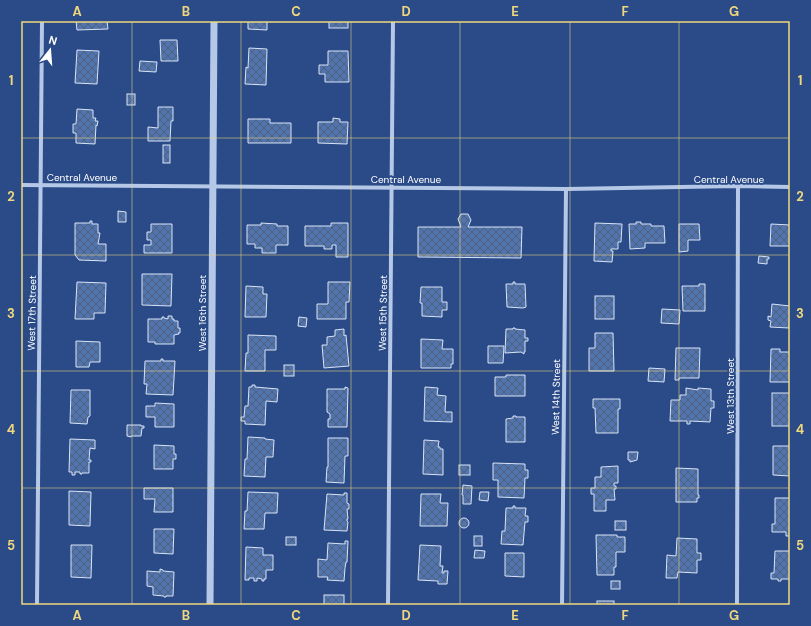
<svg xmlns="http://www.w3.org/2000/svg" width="811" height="626" font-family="'DM Sans',sans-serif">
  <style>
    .building { fill: url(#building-cross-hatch); stroke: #d9e4f6 }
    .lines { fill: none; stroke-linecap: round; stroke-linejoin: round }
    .minor { stroke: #b6c8e8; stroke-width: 4 }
    .tertiary { stroke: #b6c8e8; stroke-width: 7 }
    .grid { fill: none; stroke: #efd77d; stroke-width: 1; stroke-opacity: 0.55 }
    .labels { text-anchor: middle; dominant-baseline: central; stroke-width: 3.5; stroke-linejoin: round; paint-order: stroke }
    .street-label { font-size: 10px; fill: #fff; stroke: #2a4b87 }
    .neatline { fill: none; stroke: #efd77d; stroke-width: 1.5 }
    .grid-label { font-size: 13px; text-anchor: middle; font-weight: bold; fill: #efd77d }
  </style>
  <defs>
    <pattern id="building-cross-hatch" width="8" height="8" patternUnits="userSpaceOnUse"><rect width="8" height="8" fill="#5274ae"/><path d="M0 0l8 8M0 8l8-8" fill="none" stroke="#4f607d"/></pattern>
  </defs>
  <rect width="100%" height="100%" fill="#2a4b87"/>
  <g class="building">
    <polygon points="76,21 107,21 108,29 77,30"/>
    <polygon points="248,21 267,21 267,30 248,29"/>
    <rect x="329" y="21" width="19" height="7"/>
    <polygon points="160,40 177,40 178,61 161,61"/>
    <polygon points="249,48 267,49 266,85 245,84 246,67 248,68"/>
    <polygon points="77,50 99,51 97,84 75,83"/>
    <polygon points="328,51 348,51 349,82 325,82 325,74 319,74 319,65 328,65"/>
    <polygon points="140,61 157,62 156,72 139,71"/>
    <rect x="127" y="94" width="8" height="11"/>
    <polygon points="158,107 173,107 173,121 171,121 170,141 148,141 148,127 158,128"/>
    <polygon points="77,109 93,110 93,118 96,118 95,121 98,121 97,126 96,125 95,144 76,143 76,133 73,133 73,124 76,124"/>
    <polygon points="333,118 340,119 340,122 348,122 347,144 318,143 318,122 333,122"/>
    <polygon points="248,119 270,119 270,123 291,123 291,143 248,143"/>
    <rect x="163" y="145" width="7" height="18"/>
    <polygon points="118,211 126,212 126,222 118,222"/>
    <polygon points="461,214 468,214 471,220 468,227 522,227 521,258 418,257 418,227 461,227 458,219"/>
    <polygon points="90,221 92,221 92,224 98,224 98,233 100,233 98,244 106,244 106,261 79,260 75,255 75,223 90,223"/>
    <polygon points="636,222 641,222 641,224 651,224 651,226 664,226 665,243 645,243 645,248 630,249 629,224 636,224"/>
    <polygon points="261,223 277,224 277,226 288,226 288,245 276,245 276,253 262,253 262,248 255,248 255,244 247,244 247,225 261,225"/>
    <polygon points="331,223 348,223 348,257 336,257 336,245 332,245 332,249 324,249 324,246 305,246 305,226 331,226"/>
    <polygon points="595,223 622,224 621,242 618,242 618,249 611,249 611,251 613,251 612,262 594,261"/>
    <polygon points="151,224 172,224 172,253 144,253 144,245 151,245 151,240 147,240 147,232 151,232"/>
    <polygon points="679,224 699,224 700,240 688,240 688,251 679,252"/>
    <polygon points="771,224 790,225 790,246 770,246"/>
    <polygon points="759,256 769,257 769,259 767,259 767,264 758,263"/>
    <polygon points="142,274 172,274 171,306 142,305"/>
    <polygon points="77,282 106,283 105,313 94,313 94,319 75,319"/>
    <polygon points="328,282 350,282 349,302 346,302 346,319 317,319 317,304 328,304"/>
    <polygon points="513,282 515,282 515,284 525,284 526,307 523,308 507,307 506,284 513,284"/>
    <polygon points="699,284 705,284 705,311 683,311 682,286 699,286"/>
    <polygon points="246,286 263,287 263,294 267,294 266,317 245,317"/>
    <polygon points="421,287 442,287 442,302 447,302 447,310 442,310 442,317 422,316 422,303 420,303"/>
    <rect x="595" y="296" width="19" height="23"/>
    <polygon points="772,304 790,306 789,328 770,327 771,321 768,320 768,316 771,317"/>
    <polygon points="662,309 680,310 679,324 661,323"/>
    <polygon points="168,316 172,316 172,319 174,319 174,321 178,321 178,328 180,328 180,333 178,333 179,334 174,335 174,344 155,344 155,342 148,342 148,319 162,319 162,317 164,317 164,318 168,319"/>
    <polygon points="299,317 307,318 306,327 298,326"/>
    <polygon points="513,328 515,328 515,329 525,330 525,338 528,338 528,341 525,341 525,352 524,352 524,354 521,352 505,353 506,329 513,329"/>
    <polygon points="344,329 344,336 346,335 349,366 324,368 322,345 327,345 327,337 335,336 335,330"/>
    <polygon points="595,333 613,333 614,371 589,371 589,348 595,348"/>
    <polygon points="248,335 276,336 276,350 265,350 265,371 245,371 246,353 248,353"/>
    <polygon points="421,339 443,340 442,349 453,349 453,364 451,364 451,368 421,368"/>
    <polygon points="76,341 100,342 100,362 90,362 89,367 76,367"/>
    <polygon points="488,346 504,346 503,363 488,363"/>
    <polygon points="676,348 700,348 699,378 679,378 679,380 675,380"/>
    <polygon points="771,349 780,349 780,352 790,352 790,382 770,382"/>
    <polygon points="161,359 163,359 163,361 175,361 173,395 146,394 147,384 144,384 145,361 161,361"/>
    <rect x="284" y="365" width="10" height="11"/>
    <polygon points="649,368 665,369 664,382 648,381"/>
    <polygon points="506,375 525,375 525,396 495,396 495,377 506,377"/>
    <polygon points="252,385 255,385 255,387 278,389 277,402 266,401 265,425 245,424 245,421 241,421 241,417 244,417 245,406 248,406 249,387 252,387"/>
    <polygon points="345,387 348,388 347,427 328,427 328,419 330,419 330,414 327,412 327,389 345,389"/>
    <polygon points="425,387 438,388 437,395 446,396 445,412 452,412 452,422 424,421"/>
    <polygon points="686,388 698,390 698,388 711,389 711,401 714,401 714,408 711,408 710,422 690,421 690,424 687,424 687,421 670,421 671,400 680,400 680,395 686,395"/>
    <polygon points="71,390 90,390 90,416 88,417 87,424 70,423"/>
    <rect x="772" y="393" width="18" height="33"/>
    <polygon points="593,399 620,399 620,409 618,409 618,433 596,433 595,408 593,408"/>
    <polygon points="155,403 174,404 174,427 155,427 155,417 146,417 146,406 155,406"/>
    <polygon points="513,416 516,416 516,417 525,417 525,442 506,442 506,419 513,418"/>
    <polygon points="127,425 141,425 141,426 144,426 144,428 142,428 141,436 131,436 131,437 127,436"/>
    <polygon points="248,437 265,438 265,439 274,440 273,457 266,457 265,477 244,476 245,459 247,459"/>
    <polygon points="328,438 348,438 348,456 345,456 344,483 326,482 327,467 328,467"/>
    <polygon points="70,439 95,440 95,449 90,448 89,460 91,460 91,462 89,462 89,473 82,473 82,474 80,474 80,472 75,472 75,475 72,475 72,472 69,472"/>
    <polygon points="424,440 439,441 438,447 440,447 440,449 443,449 443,475 423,474"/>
    <polygon points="154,445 174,446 174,454 176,454 176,459 173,459 173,469 154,469"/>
    <polygon points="773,446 790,446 790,476 773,475"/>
    <polygon points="628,452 638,452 637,460 630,462 630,460 628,460"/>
    <polygon points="493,463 525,464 525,470 528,470 528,478 525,478 524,498 498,497 498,480 493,480"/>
    <rect x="459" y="465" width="11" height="10"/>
    <polygon points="618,466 618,483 614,483 614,486 616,486 616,489 614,489 615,500 606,500 606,511 594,511 594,494 591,494 591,488 595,488 595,477 601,477 601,467"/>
    <polygon points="676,468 698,469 698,495 699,495 699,498 697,498 697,502 676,502"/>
    <polygon points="463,485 472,486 471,504 463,504 463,495 462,495"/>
    <polygon points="144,488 173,488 173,512 154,512 155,499 144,499"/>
    <polygon points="69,491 91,492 90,526 69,525"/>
    <polygon points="248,492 278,493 277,513 265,513 264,529 244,529 245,511 247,511"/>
    <polygon points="480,492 489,492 488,501 479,500"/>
    <polygon points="344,493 347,493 347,503 349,504 349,509 347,509 348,519 347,519 347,521 348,522 347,531 324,530 327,494 344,495"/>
    <polygon points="421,494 441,494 440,503 448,503 447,526 420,526"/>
    <polygon points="775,498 790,498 790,536 786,536 786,532 772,532 772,524 775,524"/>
    <polygon points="513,506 515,506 515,508 526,508 525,516 528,516 528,522 525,522 523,545 501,544 502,531 505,531 506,508 513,508"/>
    <circle cx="464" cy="523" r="5"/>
    <rect x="615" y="521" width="11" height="9"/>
    <polygon points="154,529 174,529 173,554 154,553"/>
    <polygon points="596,535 617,535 617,537 625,537 625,552 616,552 616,567 614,567 614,575 597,575"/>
    <rect x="474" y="536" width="8" height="10"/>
    <rect x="286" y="537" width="10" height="8"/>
    <polygon points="677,538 697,539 697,553 701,553 701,560 697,560 697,573 678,572 677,578 666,578 667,555 676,556"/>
    <polygon points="345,541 348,541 347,562 346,562 345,568 344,581 327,580 328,577 318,577 318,559 327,560 328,543 345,544"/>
    <polygon points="71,545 92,545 91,578 71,577"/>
    <polygon points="420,545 441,546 440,566 443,566 442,573 444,573 444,571 448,571 447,584 438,584 438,581 418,580"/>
    <polygon points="246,547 263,548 263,555 273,555 273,570 266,570 266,579 264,579 264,581 262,581 262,579 257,578 257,581 254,581 254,578 249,578 249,580 245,580"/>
    <polygon points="475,550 485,551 484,558 474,558"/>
    <polygon points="775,551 790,551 790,579 781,579 781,581 778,581 778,579 771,579 771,573 774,573"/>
    <polygon points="505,553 524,553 524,577 505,576"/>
    <polygon points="160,569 163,570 163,571 174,572 173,596 166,596 166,597 164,597 164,596 153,595 153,587 147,586 147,571 160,572"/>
    <rect x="611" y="581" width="9" height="8"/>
    <rect x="324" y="595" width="20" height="10"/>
    <rect x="597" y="601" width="17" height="4"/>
  </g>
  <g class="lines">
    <g class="minor">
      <polyline points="21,185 566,189 738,186 790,187"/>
      <polyline points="37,605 42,21"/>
      <polyline points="388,605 393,21"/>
      <polyline points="562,605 566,189"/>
      <polyline points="737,605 738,186"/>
    </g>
    <polyline class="tertiary" points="210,605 214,21"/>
  </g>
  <path class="grid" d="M132,21V605M241,21V605M351,21V605M460,21V605M570,21V605M679,21V605M21,138H790M21,255H790M21,371H790M21,488H790"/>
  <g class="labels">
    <g class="street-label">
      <text x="82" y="177">Central Avenue</text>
      <text x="406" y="179">Central Avenue</text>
      <text x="729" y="179">Central Avenue</text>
      <text transform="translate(32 313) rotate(-89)">West 17th Street</text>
      <text transform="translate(202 313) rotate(-90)">West 16th Street</text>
      <text transform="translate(383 313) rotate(-89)">West 15th Street</text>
      <text transform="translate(730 396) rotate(-90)">West 13th Street</text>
      <text transform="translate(556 397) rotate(-89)">West 14th Street</text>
    </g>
  </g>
  <rect width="811" height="626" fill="none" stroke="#2a4b87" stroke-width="44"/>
  <g transform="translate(50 50) rotate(17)" stroke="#2a4b87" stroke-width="3" paint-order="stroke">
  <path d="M0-3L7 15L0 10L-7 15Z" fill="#ffffff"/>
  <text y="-6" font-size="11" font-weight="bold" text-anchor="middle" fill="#ffffff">N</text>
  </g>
  <rect x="22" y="22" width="767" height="582" class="neatline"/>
  <g class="grid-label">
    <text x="77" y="16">A</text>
    <text x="186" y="16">B</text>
    <text x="296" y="16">C</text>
    <text x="406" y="16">D</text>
    <text x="515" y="16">E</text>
    <text x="625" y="16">F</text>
    <text x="734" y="16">G</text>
    <text x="11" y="85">1</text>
    <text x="800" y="85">1</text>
    <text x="11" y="201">2</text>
    <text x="800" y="201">2</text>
    <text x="11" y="318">3</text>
    <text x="800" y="318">3</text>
    <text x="11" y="434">4</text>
    <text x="800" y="434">4</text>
    <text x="11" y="550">5</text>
    <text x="800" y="550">5</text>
    <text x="77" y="620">A</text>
    <text x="186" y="620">B</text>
    <text x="296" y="620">C</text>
    <text x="406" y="620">D</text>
    <text x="515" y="620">E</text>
    <text x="625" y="620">F</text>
    <text x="734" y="620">G</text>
  </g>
</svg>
